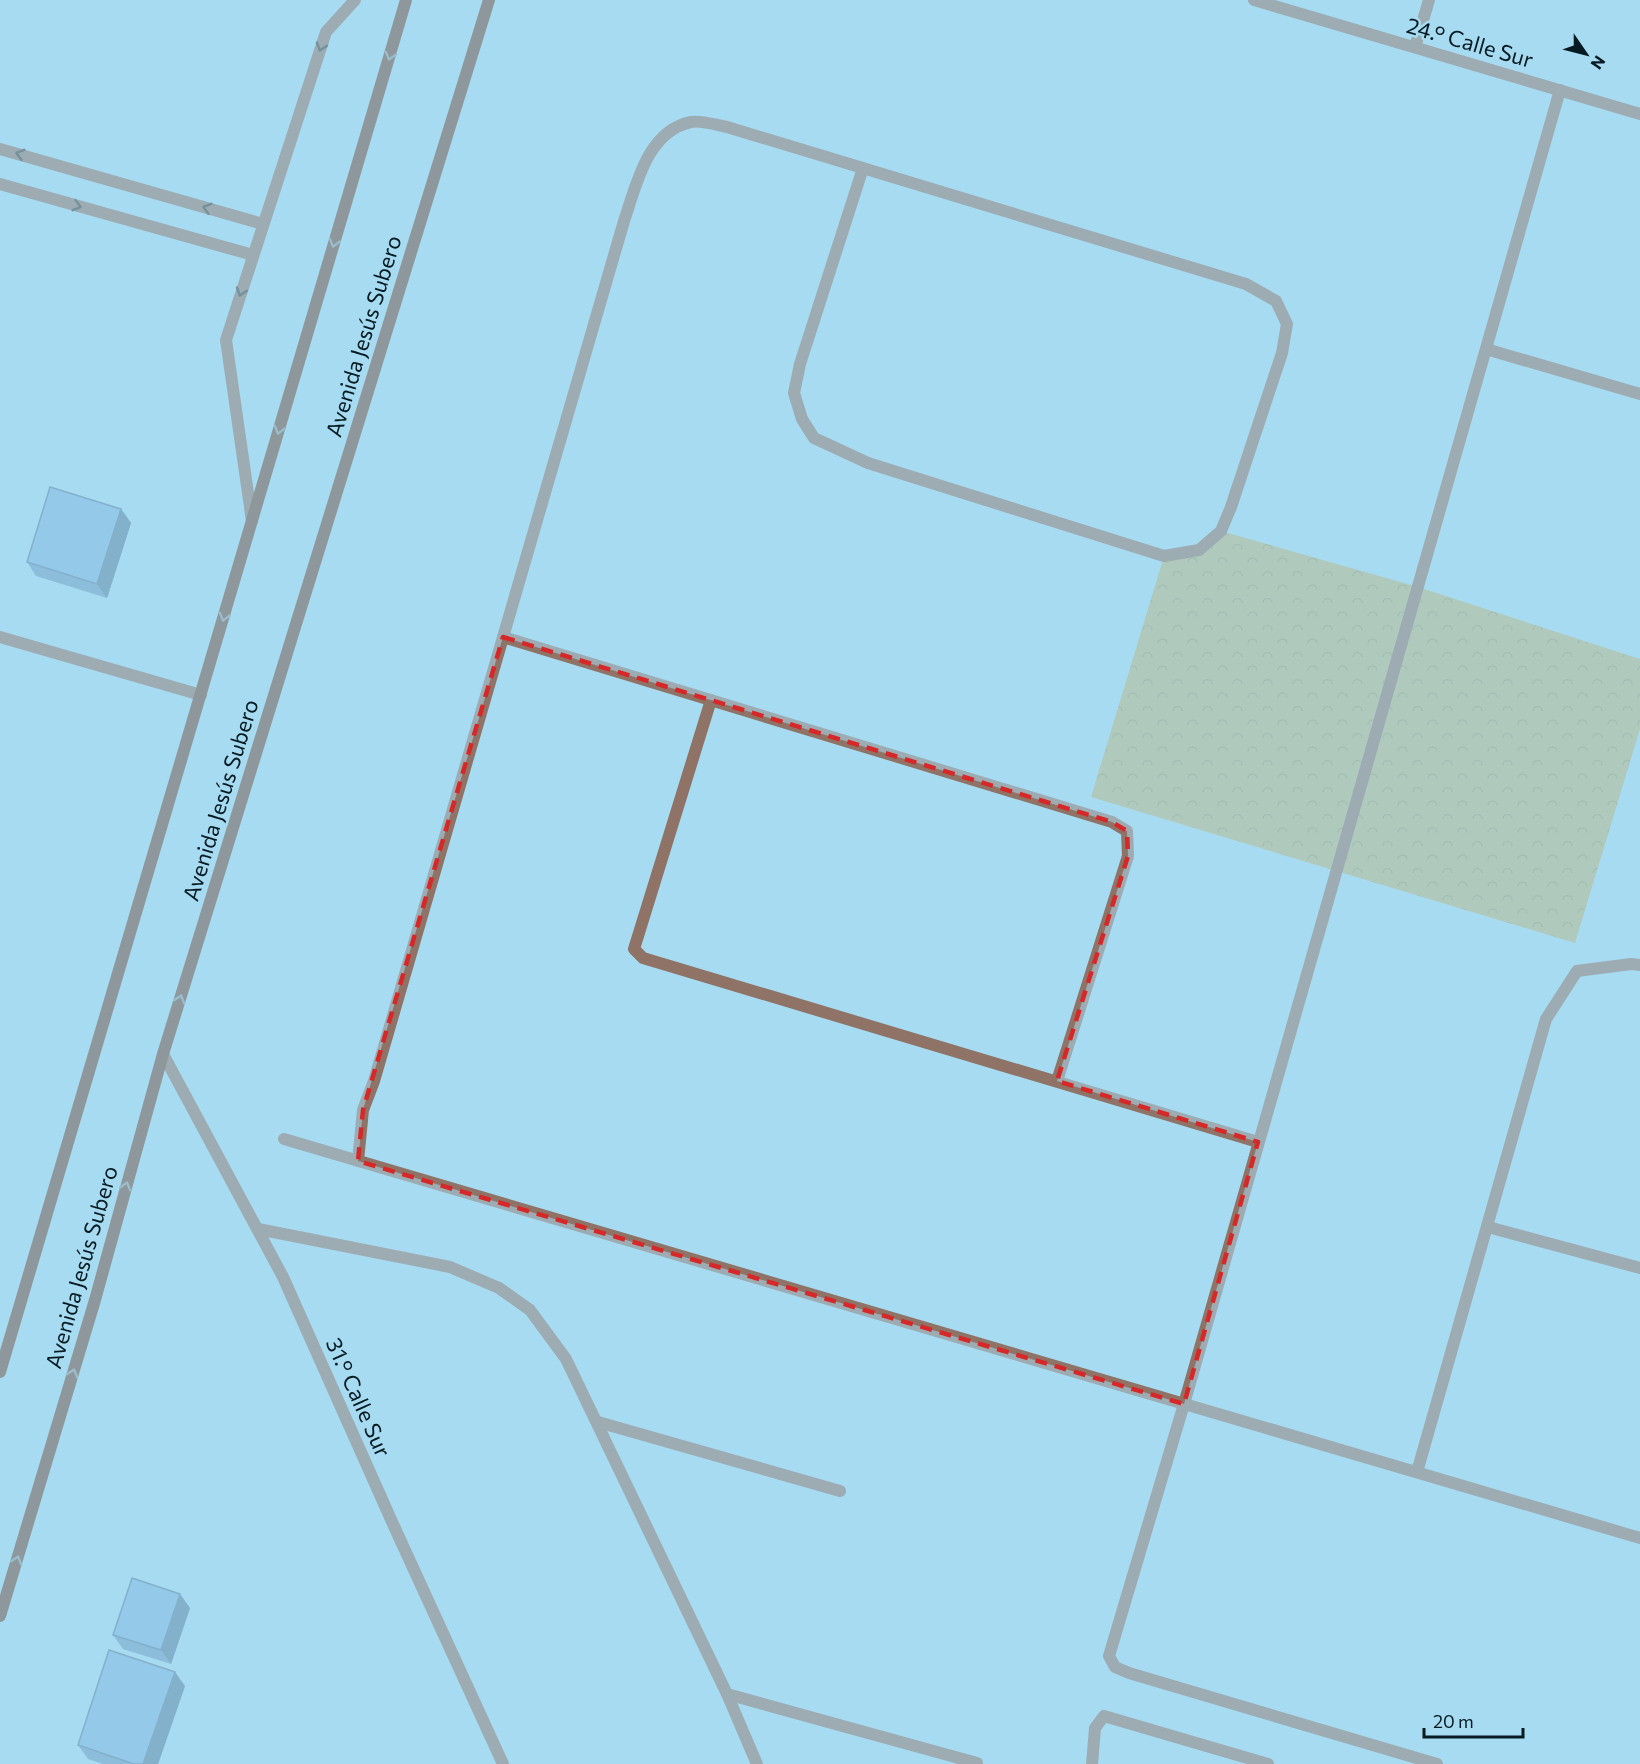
<svg xmlns="http://www.w3.org/2000/svg" width="1640" height="1764" font-family="Commissioner,sans-serif">
  <style>
    .park { fill: url(#park-crowns) }
    .lines { fill: none; stroke-linecap: round; stroke-linejoin: round }
    .lane { stroke: #8f7367; stroke-width: 12 }
    .street { stroke: #8f7367; stroke-width: 12 }
    .secondary { stroke: #6d4635; stroke-width: 12 }
    .wall { fill: #6c9ac2 }
    .shaded-wall { fill: #587d9e }
    .building { fill: #7db3e1; stroke: #587d9e; stroke-width: 1.5 }
    .oneway { stroke: #35393a }
    .oneway2 { stroke: #8d989c }
    .marked { fill: none; stroke: #d62828; stroke-width: 4.5; stroke-dasharray: 12 8; stroke-linejoin: round }
    .labels { text-anchor: middle; dominant-baseline: central; stroke-width: 5; stroke-linejoin: round; paint-order: stroke }
    .street-label { font-size: 22px; fill: #051a21; stroke: #a7dbf1 }
  </style>
  <defs>
    <pattern id="park-crowns" width="20" height="18" patternUnits="userSpaceOnUse" patternTransform="scale(1.5)"><rect width="20" height="18" fill="#b9b67e"/><path d="M2 6a3 3 0 1 1 6 0M12 15a3 3 0 1 1 6 0" fill="none" stroke="#9e9c6d"/></pattern>
  </defs>
  <rect width="100%" height="100%" fill="#a7dbf1"/>
  <polygon class="park" points="1221,531 1418,587 1640,659 1640,729 1575,943 1091,797 1164,556 1199,550"/>
  <g class="lines">
    <polyline class="lane" points="252,521 226,340 326,32 355,0"/>
    <g class="street">
      <polyline points="1254,0 1640,114"/>
      <polyline points="1415,47 1429,0"/>
      <polyline points="0,149 263,224"/>
      <polyline points="0,184 253,255"/>
      <polyline points="1486,349 1640,394"/>
      <polyline points="0,637 201,695"/>
      <polyline points="503,637 1112,822 1127,831 1128,856 1057,1081"/>
      <polyline points="711,700 634,949 643,958 1258,1142"/>
      <polyline points="163,1054 283,1277 393,1524 503,1764"/>
      <polyline points="284,1139 1640,1538"/>
      <path d="M358,1161L363,1110L374,1081L624,221C636,186 647,131 691,122C701,120 717,125 727,127L1246,284L1276,301L1287,324L1282,353L1231,507L1221,531L1199,550L1164,556L868,463L814,438L802,419L794,393L800,364L863,168"/>
      <polyline points="1488,1227 1640,1268"/>
      <polyline points="258,1229 450,1267 499,1288 530,1310 566,1359 727,1694 757,1764"/>
      <polyline points="598,1422 840,1491"/>
      <polyline points="1417,1472 1546,1019 1577,971 1631,964 1640,965"/>
      <polyline points="727,1694 977,1763"/>
      <polyline points="1092,1764 1095,1728 1104,1716 1268,1764"/>
      <polyline points="1437,1764 1129,1673 1115,1667 1109,1656 1184,1404 1560,90"/>
    </g>
    <g class="secondary">
      <polyline points="0,1372 406,0"/>
      <polyline points="0,1616 95,1300 163,1054 489,0"/>
    </g>
  </g>
  <g class="wall">
    <polygon points="121,509 131,523 107,598 36,576 27,562"/>
    <polygon points="190,1608 171,1664 123,1649 113,1635"/>
    <polygon points="185,1686 158,1764 103,1764 88,1759 78,1745"/>
  </g>
  <g class="shaded-wall">
    <polygon points="121,509 131,523 107,598 97,584"/>
    <polygon points="180,1594 190,1608 171,1664 161,1650"/>
    <polygon points="175,1672 185,1686 158,1764 143,1764"/>
  </g>
  <g class="building">
    <polygon points="50,487 121,509 97,584 27,562"/>
    <polygon points="132,1578 180,1594 161,1650 113,1635"/>
    <polygon points="109,1650 175,1672 143,1764 134,1764 78,1745"/>
  </g>
  <defs><path id="oneway-chevron" d="M-2-3.5L2.5 0L-2 3.5" fill="none" stroke-width="1.6" stroke-linecap="round" stroke-linejoin="round" transform="scale(1.5)"/></defs>
  <g class="oneway">
    <use href="#oneway-chevron" transform="translate(321 47) rotate(108)"/>
    <use href="#oneway-chevron" transform="translate(20 154) rotate(-164)"/>
    <use href="#oneway-chevron" transform="translate(77 206) rotate(16)"/>
    <use href="#oneway-chevron" transform="translate(207 208) rotate(-164)"/>
    <use href="#oneway-chevron" transform="translate(241 292) rotate(108)"/>
  </g>
  <g class="oneway2">
    <use href="#oneway-chevron" transform="translate(390 56) rotate(106)"/>
    <use href="#oneway-chevron" transform="translate(334 243) rotate(106)"/>
    <use href="#oneway-chevron" transform="translate(279 430) rotate(106)"/>
    <use href="#oneway-chevron" transform="translate(224 617) rotate(106)"/>
    <use href="#oneway-chevron" transform="translate(180 999) rotate(-73)"/>
    <use href="#oneway-chevron" transform="translate(126 1186) rotate(-74)"/>
    <use href="#oneway-chevron" transform="translate(73 1373) rotate(-73)"/>
    <use href="#oneway-chevron" transform="translate(17 1560) rotate(-73)"/>
  </g>
  <path d="M0 0H1640V1764H0ZM503,637L1112,822L1127,831L1128,856L1057,1081L1258,1142L1184,1404L358,1161L363,1110Z" fill="#a7dbf1" fill-opacity=".55" fill-rule="evenodd"/>
  <path class="marked" d="M503,637L1112,822L1127,831L1128,856L1057,1081L1258,1142L1184,1404L358,1161L363,1110Z"/>
  <g class="labels">
    <g class="street-label">
      <text transform="translate(1470 42) rotate(16)">24.° Calle Sur</text>
      <text transform="translate(363 336) rotate(-73)">Avenida Jesús Subero</text>
      <text transform="translate(220 800) rotate(-73)">Avenida Jesús Subero</text>
      <text transform="translate(81 1267) rotate(-74)">Avenida Jesús Subero</text>
      <text transform="translate(359 1397) rotate(66)">31.° Calle Sur</text>
    </g>
  </g>
  <g transform="translate(1586 54) rotate(125)" stroke="#a7dbf1" stroke-width="4.5" paint-order="stroke">
  <path d="M0-4.5L10 22L0 15L-10 22Z" fill="#051a21"/>
  <text y="-9" font-size="16" font-weight="bold" text-anchor="middle" fill="#051a21">N</text>
  </g>
  <path d="M1424 1728v9h99v-9" fill="none" stroke="#051a21" stroke-width="3"/>
  <text x="1433" y="1728" font-size="18" fill="#051a21" stroke="#a7dbf1" stroke-width="4.5" paint-order="stroke">20 m</text>
</svg>
